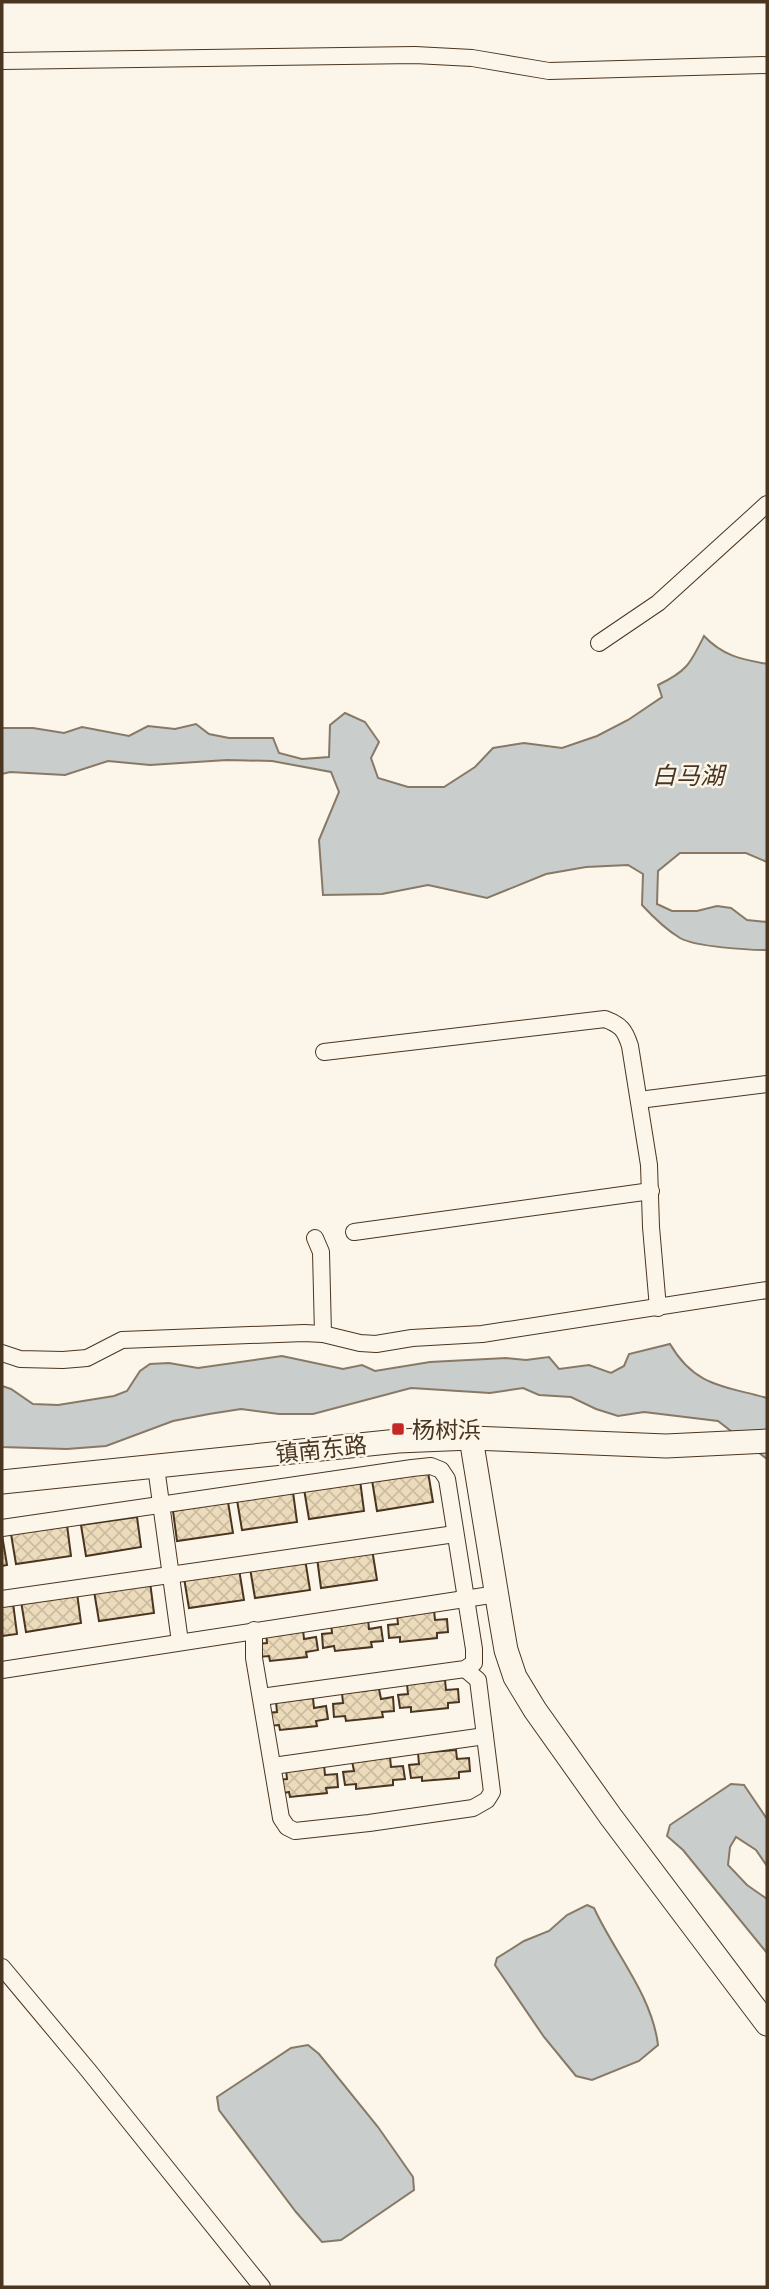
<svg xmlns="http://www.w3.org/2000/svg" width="769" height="2289" font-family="'Public Sans','Noto Sans SC',sans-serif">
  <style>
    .water { fill: #c9cecd; stroke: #887966; stroke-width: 2 }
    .building { fill: url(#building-cross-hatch); stroke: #4a3520; stroke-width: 2 }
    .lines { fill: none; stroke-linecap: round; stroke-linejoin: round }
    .street-casing { stroke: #4a3520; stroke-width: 18 }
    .secondary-casing { stroke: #4a3520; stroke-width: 25 }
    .street { stroke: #fbf6e9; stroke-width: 16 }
    .secondary { stroke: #fbf6e9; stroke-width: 23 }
    .poi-dot { fill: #c62828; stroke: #fbf6e9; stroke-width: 2.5 }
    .labels { text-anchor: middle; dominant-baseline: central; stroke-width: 5; stroke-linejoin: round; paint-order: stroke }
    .poi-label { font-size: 23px; fill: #4a3520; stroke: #fbf6e9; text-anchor: start }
    .street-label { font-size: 23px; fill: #4a3520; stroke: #fbf6e9 }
    .water-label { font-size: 24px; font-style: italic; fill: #4a3520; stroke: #fbf6e9 }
  </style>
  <defs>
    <pattern id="building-cross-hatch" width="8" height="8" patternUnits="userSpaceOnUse" patternTransform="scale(1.75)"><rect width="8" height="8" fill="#ecdcbc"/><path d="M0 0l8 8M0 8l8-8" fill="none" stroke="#ccbda1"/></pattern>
  </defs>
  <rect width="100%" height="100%" fill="#fbf6e9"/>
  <g class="water">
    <path d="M704,636C723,656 741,659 767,664V862L746,853H680L658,871L657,904L672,911H697L717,906L731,908L747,920L767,922V950C748,950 696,947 680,938C665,929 654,918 642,905L643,874L628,865L586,867L546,874L487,898L428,885L382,894L323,895L319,840L339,792L331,772L272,761L227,760L150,765L108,761L65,775L10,772L2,774V728H33L64,733L82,727L129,736L148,726L175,729L196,724L209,734L229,738H273L279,753L302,759L329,757L330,725L345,713L365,722L379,742L371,758L378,778L408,787H444L475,767L493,748L524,743L562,748L597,736L628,720L662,697L658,685C687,671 690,664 704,636Z"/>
    <path d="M670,1344C695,1387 725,1386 767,1398V1459L718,1421L644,1412L618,1416L596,1409L571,1397L539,1395L523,1388L490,1393L411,1388L313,1414H279L241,1409L209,1414L173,1421L106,1446L67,1449L2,1447V1386L11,1389L33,1404L58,1405L114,1396L127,1391L140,1371L150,1364L169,1363L198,1368L282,1356L343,1369L362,1365L375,1371L430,1362L506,1358L526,1360L549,1357L559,1369L589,1365L611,1373L624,1366L629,1354Z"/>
    <polygon points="731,1784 744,1785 767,1819 767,1866 756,1850 736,1837 730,1847 728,1865 747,1885 767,1899 767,1953 683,1850 667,1836 670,1825"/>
    <path d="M587,1905L594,1908C614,1952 652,1995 658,2045L639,2061L592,2080L576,2076L544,2037L495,1965L497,1958L524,1941L549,1931L567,1915Z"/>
    <polygon points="308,2045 319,2054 378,2127 413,2177 414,2190 341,2240 322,2242 296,2212 219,2110 217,2097 291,2048"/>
  </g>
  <g class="building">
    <polygon points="428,1472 433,1502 377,1511 372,1480"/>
    <polygon points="360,1480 364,1511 309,1519 304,1489"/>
    <polygon points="293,1492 297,1522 242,1530 237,1500"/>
    <polygon points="228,1502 233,1533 177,1541 173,1511"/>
    <polygon points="137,1517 141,1547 86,1556 81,1525"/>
    <polygon points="67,1525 71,1556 16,1564 11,1534"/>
    <polygon points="2,1535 7,1565 2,1566"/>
    <polygon points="372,1549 377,1580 321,1588 317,1558"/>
    <polygon points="305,1559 310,1590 255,1598 250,1568"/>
    <polygon points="239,1569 244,1600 189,1608 184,1578"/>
    <polygon points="150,1582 154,1613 99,1621 94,1591"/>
    <polygon points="77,1593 81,1623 26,1632 21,1601"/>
    <polygon points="13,1603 17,1634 2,1636 2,1605"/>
    <polygon points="434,1610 435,1620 447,1619 448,1632 437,1633 437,1638 400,1642 400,1637 389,1638 388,1625 398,1624 397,1614"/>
    <polygon points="368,1619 369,1629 381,1627 383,1641 371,1642 372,1647 335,1651 334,1646 323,1648 322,1634 332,1633 331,1623"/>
    <polygon points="303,1629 304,1639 316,1637 318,1650 306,1652 307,1657 270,1661 269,1656 258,1657 257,1644 267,1643 266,1633"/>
    <polygon points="445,1680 446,1690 458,1689 459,1702 448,1703 448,1708 411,1712 411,1707 400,1708 398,1695 408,1694 407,1684"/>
    <polygon points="379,1689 381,1699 393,1697 394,1711 382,1712 383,1717 346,1721 345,1716 334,1717 333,1704 343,1703 342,1693"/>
    <polygon points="313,1698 314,1708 326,1706 328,1719 316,1721 317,1726 280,1730 279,1725 268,1726 267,1713 277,1712 276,1702"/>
    <polygon points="456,1750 457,1759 469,1758 470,1771 459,1772 459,1778 422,1781 422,1777 411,1778 409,1765 419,1764 418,1753"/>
    <polygon points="390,1757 391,1767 403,1766 405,1779 393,1780 393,1785 356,1789 356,1784 345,1785 343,1772 354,1771 352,1761"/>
    <polygon points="324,1765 325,1775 337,1774 338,1787 326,1788 327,1793 290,1797 289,1792 279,1794 277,1780 287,1779 286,1769"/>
  </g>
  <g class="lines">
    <defs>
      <g id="street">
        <polyline points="2,61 415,55 472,58 549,71 767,65"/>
        <polyline points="599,643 658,603 767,504"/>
        <path d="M324,1052L605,1019C621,1025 625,1030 630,1046L649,1165L651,1227L658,1308"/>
        <polyline points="639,1100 767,1084"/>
        <polyline points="354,1232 651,1191"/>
        <polyline points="315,1238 321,1252 323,1334"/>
        <polyline points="2,1353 20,1359 63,1360 87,1358 122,1340 304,1333 323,1334 360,1343 376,1344 412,1338 482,1334 767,1290"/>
        <polyline points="156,1467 180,1642"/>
        <polyline points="2,1528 412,1468 431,1466 441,1470 447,1479 474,1649 474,1663 465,1669 261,1697"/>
        <polyline points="2,1599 455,1534"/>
        <polyline points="254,1630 254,1658 281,1818 287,1827 295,1831 369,1823 473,1808 487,1800 492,1792 478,1680 465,1669"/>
        <polyline points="2,1670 497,1594"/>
        <polyline points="273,1766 485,1736"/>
        <polyline points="2,1967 88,2070 262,2287"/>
      </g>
      <g id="secondary">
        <polyline points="471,1438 501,1621 506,1650 515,1677 535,1710 611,1817 767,2024"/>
        <polyline points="2,1482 398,1441 471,1438 666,1446 767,1441"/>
      </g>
    </defs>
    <use href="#street" class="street-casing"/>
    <use href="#secondary" class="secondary-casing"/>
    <use href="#street" class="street"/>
    <use href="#secondary" class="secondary"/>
  </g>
  <rect class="poi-dot" x="391" y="1422" width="14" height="14" rx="3.5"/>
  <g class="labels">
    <g class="poi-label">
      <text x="412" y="1429">杨树浜</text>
    </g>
    <g class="street-label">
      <text transform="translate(321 1449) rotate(-6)">镇南东路</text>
    </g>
    <g class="water-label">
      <text x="688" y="775">白马湖</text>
    </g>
  </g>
  <rect width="769" height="2289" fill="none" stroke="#4a3520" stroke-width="7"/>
</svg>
